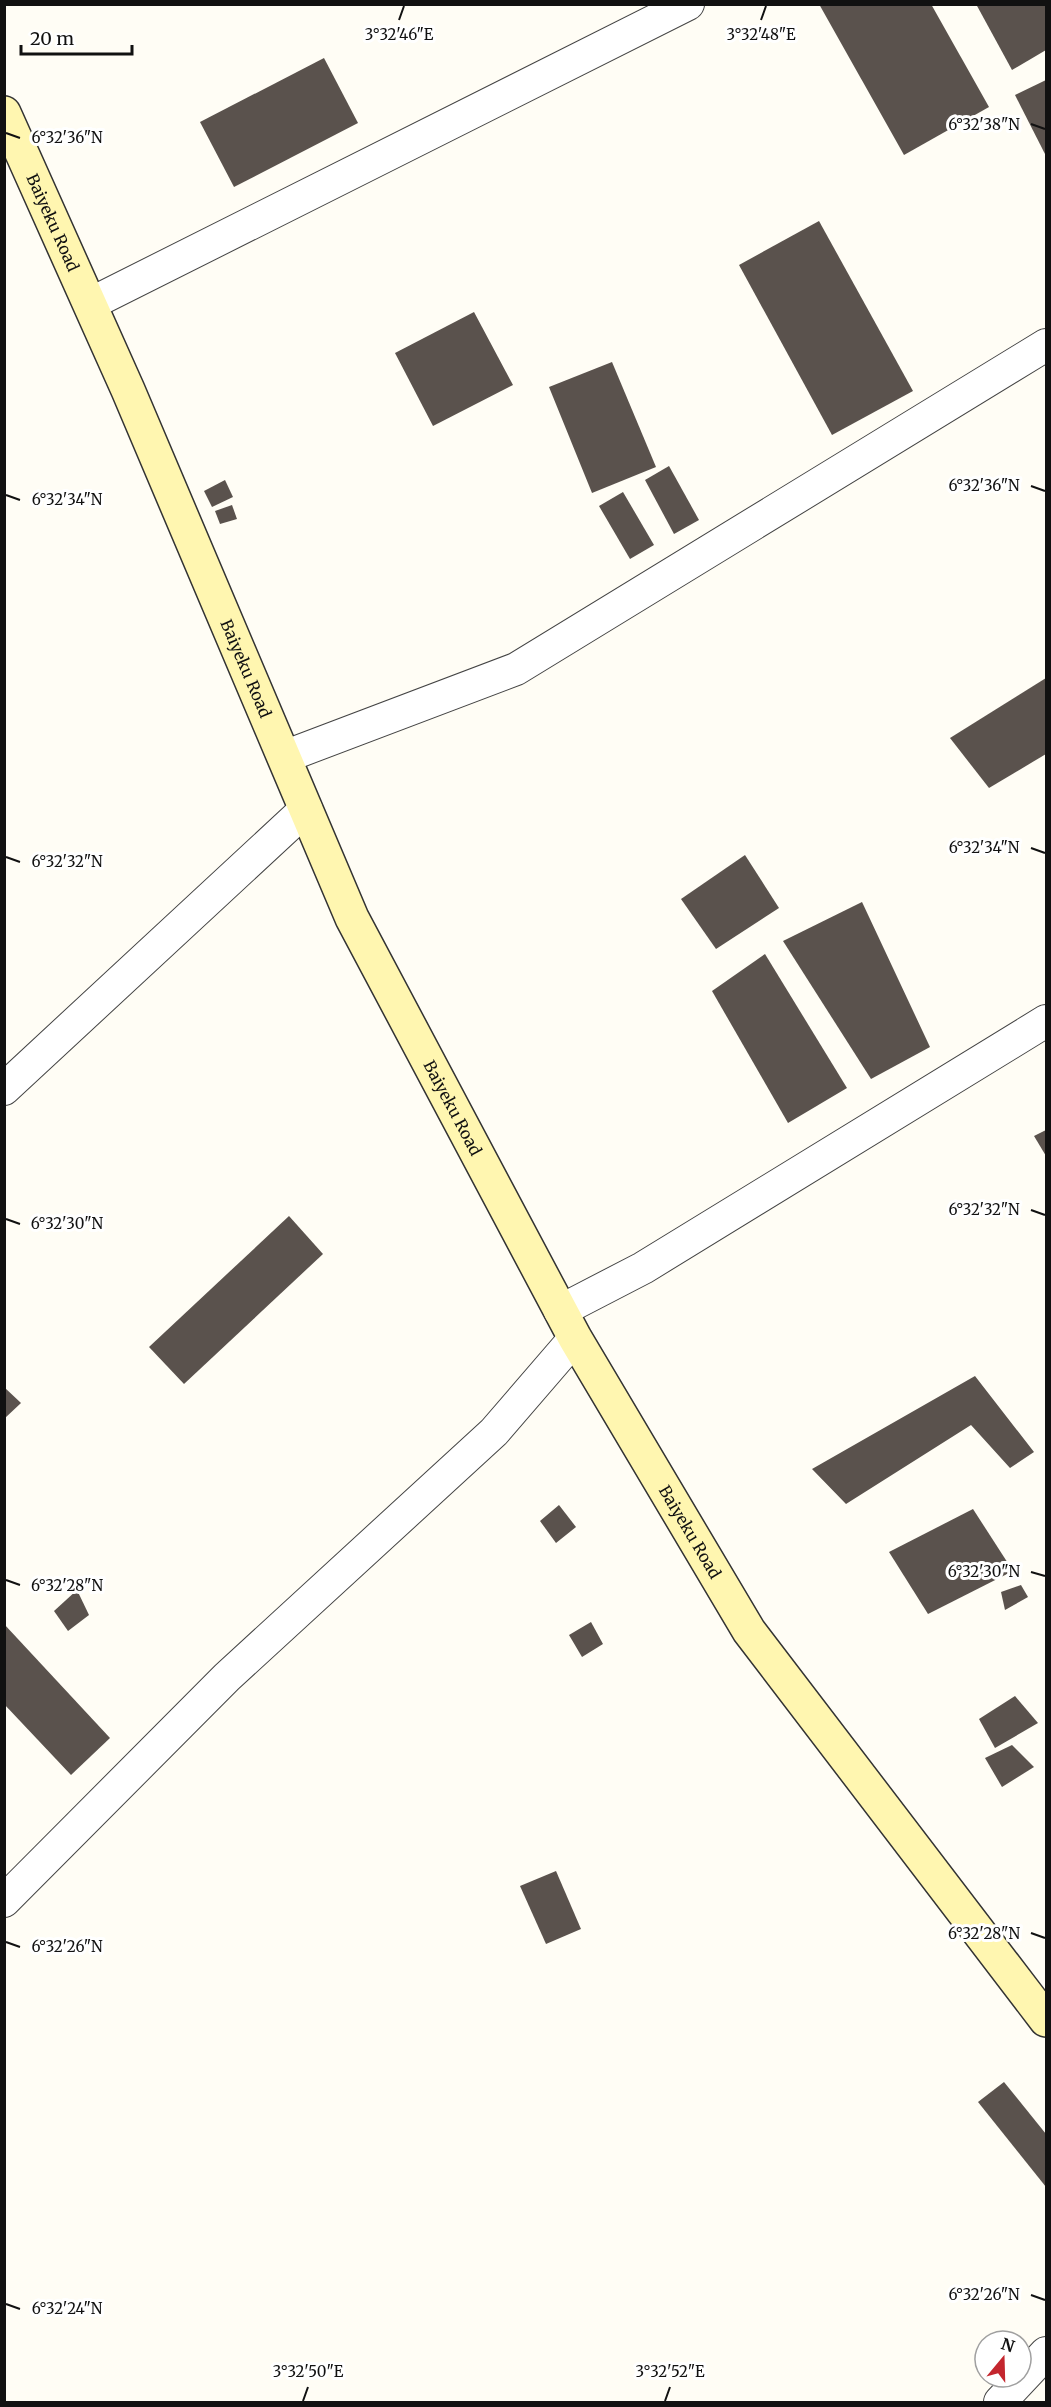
<svg xmlns="http://www.w3.org/2000/svg" width="1051" height="2407" font-family="Merriweather,serif">
  <style>
    .building { fill: #5a524d }
    .lines { fill: none; stroke-linecap: round; stroke-linejoin: round }
    .minor-casing { stroke: #444; stroke-width: 34 }
    .secondary-casing { stroke: #333; stroke-width: 36 }
    .minor { stroke: #fff; stroke-width: 32 }
    .secondary { stroke: #fff6b0; stroke-width: 33 }
    .ticks { fill: none; stroke: #111; stroke-width: 2 }
    .labels { text-anchor: middle; dominant-baseline: central; stroke-width: 6; stroke-linejoin: round; paint-order: stroke }
    .street-label { font-size: 16px; fill: #111; stroke: #fff }
    .ticks-label { font-size: 15px; text-anchor: middle; fill: #111; stroke: #fff; stroke-width: 6; stroke-linejoin: round; paint-order: stroke }
  </style>
  <rect width="100%" height="100%" fill="#fffdf5"/>
  <g class="building">
    <polygon points="819,4 931,4 989,107 904,155"/>
    <polygon points="976,4 1046,4 1046,50 1012,70"/>
    <polygon points="324,58 358,123 234,187 200,122"/>
    <polygon points="1046,80 1046,156 1015,95"/>
    <polygon points="819,221 913,391 832,435 739,265"/>
    <polygon points="474,312 513,385 433,426 395,353"/>
    <polygon points="612,362 656,467 592,493 549,387"/>
    <polygon points="669,466 699,520 674,534 645,480"/>
    <polygon points="225,480 233,497 212,507 204,491"/>
    <polygon points="623,492 654,545 630,559 599,506"/>
    <polygon points="232,505 237,519 220,524 215,511"/>
    <polygon points="1046,678 1046,754 989,788 950,738"/>
    <polygon points="745,855 779,908 716,949 681,899"/>
    <polygon points="862,902 930,1047 871,1079 783,941"/>
    <polygon points="765,954 847,1088 788,1123 712,991"/>
    <polygon points="1046,1130 1046,1156 1034,1136"/>
    <polygon points="289,1216 323,1254 184,1384 149,1347"/>
    <polygon points="975,1376 1034,1452 1010,1468 971,1425 846,1504 812,1469"/>
    <polygon points="4,1387 21,1403 4,1419"/>
    <polygon points="559,1505 576,1527 556,1543 540,1521"/>
    <polygon points="973,1509 1013,1571 928,1614 889,1552"/>
    <polygon points="1021,1585 1028,1597 1005,1610 1001,1592"/>
    <polygon points="77,1590 89,1615 68,1631 54,1611"/>
    <polygon points="591,1622 603,1644 582,1657 569,1635"/>
    <polygon points="4,1624 110,1738 71,1775 4,1704"/>
    <polygon points="1015,1696 1038,1723 995,1748 979,1719"/>
    <polygon points="1012,1745 1034,1767 1002,1787 985,1758"/>
    <polygon points="556,1871 581,1929 546,1944 520,1886"/>
    <polygon points="1004,2082 1046,2134 1046,2187 978,2102"/>
  </g>
  <g class="lines">
    <defs>
      <g id="minor">
        <polyline points="90,304 688,4"/>
        <polyline points="284,757 516,669 1046,345"/>
        <polyline points="4,1089 306,809"/>
        <polyline points="560,1311 643,1268 1046,1021"/>
        <polyline points="4,1901 227,1677 494,1432 575,1338"/>
        <polyline points="1000,2402 1046,2353"/>
      </g>
      <g id="secondary">
        <path id="s1" d="M4,113L128,390L352,918L575,1338L749,1631L1046,2020"/>
      </g>
    </defs>
    <use href="#minor" class="minor-casing"/>
    <use href="#secondary" class="secondary-casing"/>
    <use href="#minor" class="minor"/>
    <use href="#secondary" class="secondary"/>
  </g>
  <path class="ticks" d="M399,20L404,6M761,20L766,6M1031,124L1045,129M6,133L20,138M1031,486L1045,491M6,495L20,500M1031,848L1045,853M6,857L20,862M1031,1210L1045,1215M6,1219L20,1224M1031,1572L1045,1576M6,1580L20,1585M1031,1933L1045,1938M6,1942L20,1947M1031,2295L1045,2300M6,2304L20,2309M303,2401L308,2387M665,2401L670,2387"/>
  <g class="labels">
    <g class="street-label">
      <text stroke="none"><textPath href="#s1" startOffset="120">Baiyeku Road</textPath></text>
      <text stroke="none"><textPath href="#s1" startOffset="606">Baiyeku Road</textPath></text>
      <text stroke="none"><textPath href="#s1" startOffset="1092">Baiyeku Road</textPath></text>
      <text stroke="none"><textPath href="#s1" startOffset="1578">Baiyeku Road</textPath></text>
    </g>
  </g>
  <g class="ticks-label">
    <text x="399" y="40">3°32'46"E</text>
    <text x="761" y="40">3°32'48"E</text>
    <text x="984" y="130">6°32'38"N</text>
    <text x="67" y="143">6°32'36"N</text>
    <text x="984" y="491">6°32'36"N</text>
    <text x="67" y="505">6°32'34"N</text>
    <text x="984" y="853">6°32'34"N</text>
    <text x="67" y="867">6°32'32"N</text>
    <text x="984" y="1215">6°32'32"N</text>
    <text x="67" y="1229">6°32'30"N</text>
    <text x="984" y="1577">6°32'30"N</text>
    <text x="67" y="1591">6°32'28"N</text>
    <text x="984" y="1939">6°32'28"N</text>
    <text x="67" y="1952">6°32'26"N</text>
    <text x="984" y="2300">6°32'26"N</text>
    <text x="67" y="2314">6°32'24"N</text>
    <text x="308" y="2377">3°32'50"E</text>
    <text x="670" y="2377">3°32'52"E</text>
  </g>
  <rect width="1051" height="2407" fill="none" stroke="#111111" stroke-width="12"/>
  <g transform="translate(1003 2359) rotate(19)"><circle r="28" fill="#ffffff" stroke="#a0a0a0" stroke-width="1.5"/>
  <path d="M0-4.5L10 22L0 15L-10 22Z" fill="#c4262e"/>
  <text y="-9" font-size="16" font-weight="bold" text-anchor="middle" fill="#111111">N</text>
  </g>
  <path d="M21 45v9h111v-9" fill="none" stroke="#111111" stroke-width="3"/>
  <text x="30" y="45" font-size="18" fill="#111111" stroke="#ffffff" stroke-width="4.5" paint-order="stroke">20 m</text>
</svg>
